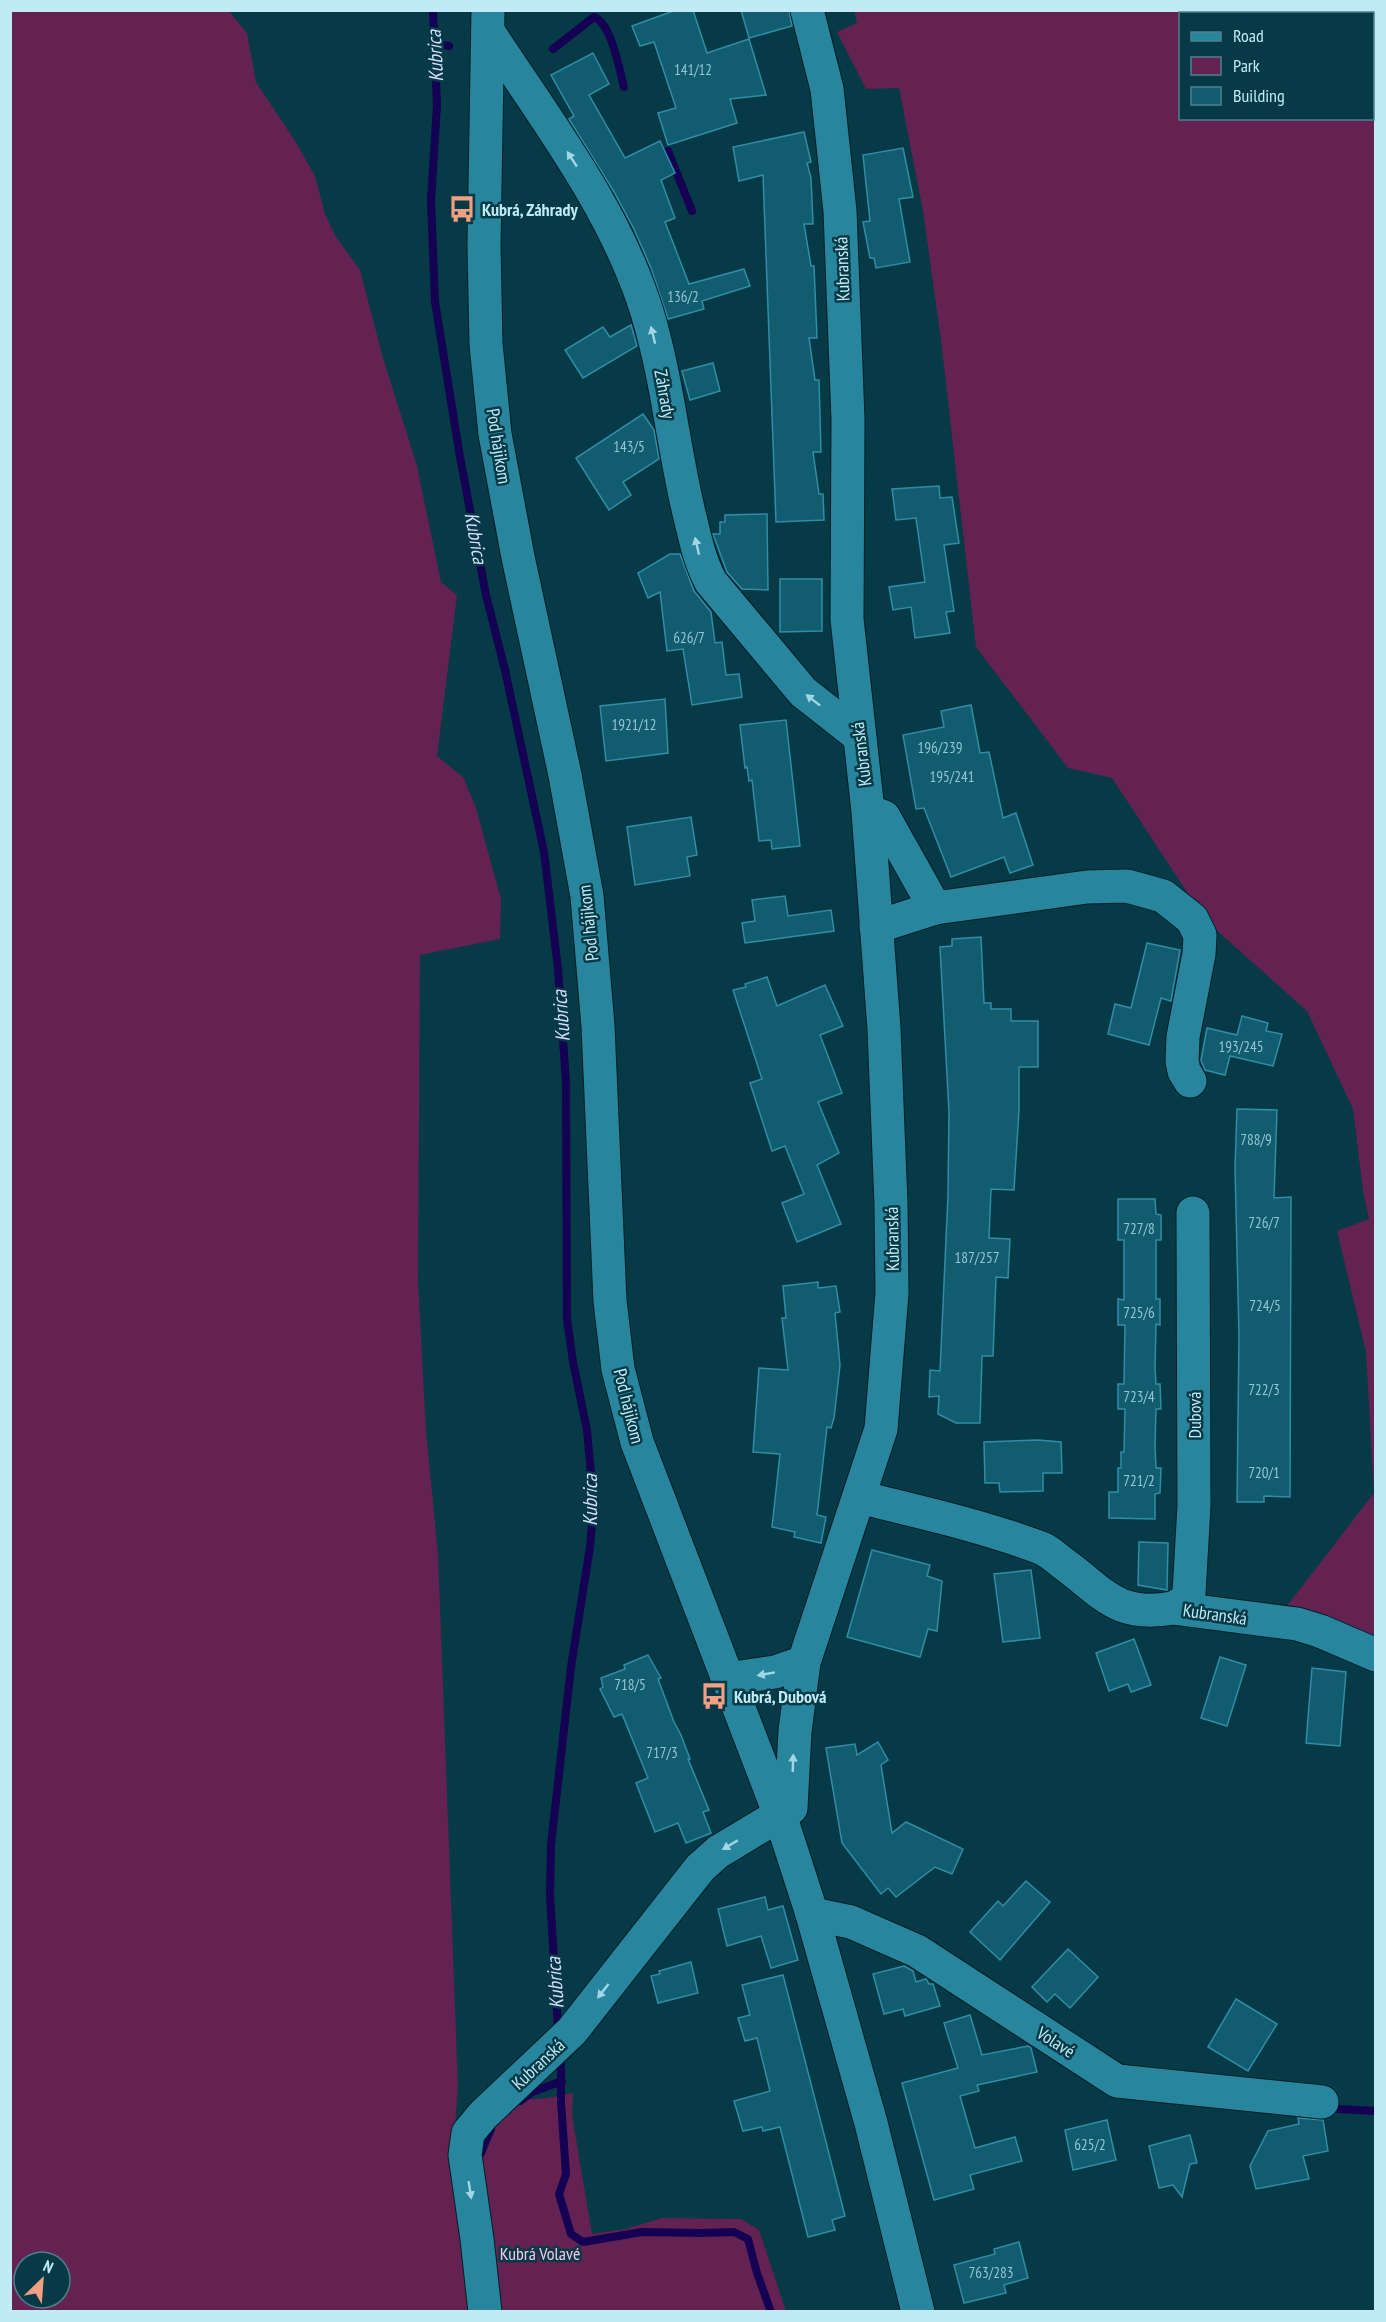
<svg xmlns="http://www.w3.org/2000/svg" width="1386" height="2322" font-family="'PT Sans Narrow',sans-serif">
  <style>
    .green { fill: #632252; fill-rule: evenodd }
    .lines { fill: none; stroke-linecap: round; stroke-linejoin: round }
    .stream { stroke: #150153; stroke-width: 8 }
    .building { fill: #125c6f; stroke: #308da6; stroke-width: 1.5 }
    .minor-casing { stroke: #031f27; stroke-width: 35 }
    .tertiary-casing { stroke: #031f27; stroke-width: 35 }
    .minor { stroke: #27869e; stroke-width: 33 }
    .tertiary { stroke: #27869e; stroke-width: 33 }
    .oneway { fill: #a2d6e5 }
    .labels { text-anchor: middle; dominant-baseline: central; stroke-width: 5; stroke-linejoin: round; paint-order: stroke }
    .number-label { font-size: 15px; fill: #95c6d5 }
    .poi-label { font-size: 18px; font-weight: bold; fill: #c1eaf7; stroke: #053a46; text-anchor: start }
    .street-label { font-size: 18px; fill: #c1eaf7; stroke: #053a46 }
    .park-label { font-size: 18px; fill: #fbc5e8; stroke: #053a46 }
    .water-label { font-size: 20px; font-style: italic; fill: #dadefa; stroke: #053a46 }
  </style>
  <rect width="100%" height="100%" fill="#053a46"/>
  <g class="green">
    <path d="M854,10L1375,11V1641L1283,1611L1374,1493L1366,1352L1337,1231L1369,1219L1363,1191L1353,1109L1307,1011L1206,921L1112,778L1068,768L976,647L941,340L923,211L899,88L866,89L837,32L857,23ZM1180,14H1372V118H1180Z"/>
    <path d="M11,11H229L247,33L256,82L297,144L315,176L325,214L336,237L360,270L383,358L417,466L441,582L457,595L437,756L463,777L476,808L501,899L500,939L420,955L418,1281L426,1431L438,1554L458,2087L454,2140L477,2311L11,2312ZM24,2262H60V2298H24Z"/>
    <polygon points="573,2093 572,2115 592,2234 626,2229 662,2218 741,2219 759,2230 786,2311 492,2311 472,2162 492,2117 508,2101 547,2098"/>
  </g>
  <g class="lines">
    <g class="stream">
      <polyline points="433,10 437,105 431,200 435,302 460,457 486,595 505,670 544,852 558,969 566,1082 567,1319 573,1362 587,1430 592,1485 593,1513 590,1547 571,1667 551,1845 550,1895 558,2028"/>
      <polyline points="436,44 449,46"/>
      <path d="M553,49L594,17C612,24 619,69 624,87"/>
      <polyline points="668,151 692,211"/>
      <polyline points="561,2064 561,2102 566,2174 559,2194 571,2234 583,2242 642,2232 702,2233 734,2232 748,2239 757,2273 771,2312"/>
      <polyline points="520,2101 532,2092 562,2081"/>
      <polyline points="1338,2109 1376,2111"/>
      <polyline points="480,2155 491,2129"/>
    </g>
  </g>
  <g class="building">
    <polygon points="676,10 693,10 707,53 749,39 766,95 730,99 737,123 668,145 658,113 676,108 654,42 640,46 632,26"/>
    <polygon points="741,10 789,10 792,26 749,38"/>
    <polygon points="593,53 609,84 589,95 625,158 660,141 675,173 661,180 675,218 665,222 689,284 744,269 750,286 702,301 704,309 668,319 651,268 634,229 614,192 569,119 574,116 551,75"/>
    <polygon points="804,132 811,162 807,163 811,178 813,224 804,224 811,266 814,266 817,338 809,338 815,380 819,380 821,452 813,452 819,494 823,494 824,520 776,522 763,175 739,181 733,147"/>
    <polygon points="903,148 913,197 899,199 910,262 876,268 874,258 870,258 863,222 870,221 863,155"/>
    <polygon points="631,325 637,346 583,378 565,350 603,327 610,337"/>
    <polygon points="713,363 720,391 690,400 682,371"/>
    <polygon points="643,414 654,430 659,459 623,482 631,495 609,510 576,458"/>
    <polygon points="939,486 940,498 952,497 959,543 944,545 954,611 946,612 950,633 915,638 911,607 893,610 889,587 925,582 916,518 896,520 892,489"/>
    <polygon points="767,514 768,590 742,589 727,572 713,534 720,534 720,522 725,522 725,515"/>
    <polygon points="670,554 680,554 694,591 711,612 715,643 722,642 726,675 739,674 742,697 692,705 683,649 667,651 660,592 648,598 638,573"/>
    <polygon points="780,579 822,579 822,631 780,632"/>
    <polygon points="665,699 668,753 606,761 600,706"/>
    <polygon points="971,705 980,753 989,752 1003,818 1016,813 1033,865 1010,873 1004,857 951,877 924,808 916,809 903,735 944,727 941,711"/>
    <polygon points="786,720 800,846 772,849 771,840 759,841 752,780 749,781 747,767 745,768 740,725"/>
    <polygon points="691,817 697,855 687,857 690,876 635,885 627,827"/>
    <polygon points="785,896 788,916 831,910 834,931 745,943 742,923 755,921 752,900"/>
    <polygon points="981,937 984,1003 991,1003 991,1009 1011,1009 1011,1021 1038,1021 1038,1067 1019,1067 1019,1110 1014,1190 991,1189 989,1238 1010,1239 1008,1278 996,1277 993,1356 982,1356 980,1423 956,1423 938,1414 939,1396 929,1397 930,1370 940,1371 948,1195 949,1112 940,947 952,946 952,939"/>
    <polygon points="1147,943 1180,950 1171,1001 1161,998 1149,1045 1108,1034 1115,1004 1131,1008"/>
    <polygon points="767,977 777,1006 825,985 843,1026 820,1035 842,1093 818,1102 839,1153 817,1165 841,1224 797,1242 782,1203 804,1194 785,1146 772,1151 750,1083 762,1079 733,990 746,987 745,984"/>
    <polygon points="1242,1016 1268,1023 1266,1031 1282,1034 1273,1066 1230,1056 1225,1075 1205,1070 1201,1060 1207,1028 1237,1035"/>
    <polygon points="1237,1109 1277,1110 1274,1198 1291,1197 1290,1497 1264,1496 1264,1502 1237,1502 1239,1336 1235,1167"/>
    <polygon points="1118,1199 1155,1199 1156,1214 1161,1215 1161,1240 1156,1240 1156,1299 1160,1299 1160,1325 1156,1324 1155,1368 1156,1384 1160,1384 1161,1409 1156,1409 1155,1446 1156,1468 1161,1468 1160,1493 1155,1494 1155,1519 1109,1518 1109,1492 1118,1492 1118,1468 1121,1468 1121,1452 1124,1452 1125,1409 1118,1409 1118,1384 1124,1384 1125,1325 1118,1325 1118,1299 1124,1300 1124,1240 1118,1240"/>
    <polygon points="818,1282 818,1288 836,1286 840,1312 835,1313 840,1365 834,1418 831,1428 827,1427 817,1515 826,1517 821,1543 794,1537 795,1532 772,1527 780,1454 753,1452 759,1368 788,1370 782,1318 786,1318 783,1286"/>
    <polygon points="1038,1440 1061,1442 1062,1473 1043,1473 1043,1491 1000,1492 999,1483 985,1483 984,1442"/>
    <polygon points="1139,1542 1168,1543 1167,1590 1138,1585"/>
    <polygon points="872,1550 930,1565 927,1576 942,1581 937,1631 928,1629 920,1657 847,1637"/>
    <polygon points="1031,1570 1040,1638 1003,1642 994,1574"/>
    <polygon points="1134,1639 1151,1685 1131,1692 1128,1684 1109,1691 1096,1653"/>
    <polygon points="648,1655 661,1678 658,1679 674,1722 681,1735 690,1759 688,1759 709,1810 703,1812 711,1833 686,1843 678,1823 655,1832 636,1783 648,1778 622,1714 614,1717 600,1689 603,1687 601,1678 625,1669 624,1665"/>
    <polygon points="1220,1657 1246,1665 1227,1726 1201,1718"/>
    <polygon points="1312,1668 1346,1672 1340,1746 1306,1743"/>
    <polygon points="878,1742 888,1760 881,1765 892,1833 906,1822 963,1849 952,1874 935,1867 896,1897 888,1888 881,1894 842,1843 826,1748 855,1744 857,1755"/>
    <polygon points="1026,1881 1050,1902 1000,1960 970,1932 998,1901 1003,1906"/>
    <polygon points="765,1897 768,1910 783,1906 798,1960 771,1968 761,1936 727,1946 718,1909"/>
    <polygon points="1068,1949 1098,1977 1070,2008 1055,1994 1047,2002 1032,1987"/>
    <polygon points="691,1962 698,1993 658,2003 651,1976 660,1974 659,1971"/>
    <polygon points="904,1966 913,1971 916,1982 926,1979 929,1984 933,1984 940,2006 905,2016 903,2009 884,2014 873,1974"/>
    <polygon points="783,1975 845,2216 832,2220 835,2230 808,2237 780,2127 763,2131 762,2127 743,2131 734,2101 770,2091 757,2038 745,2041 738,2018 750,2015 742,1985"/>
    <polygon points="1236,1999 1277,2024 1248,2071 1208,2047"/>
    <polygon points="970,2015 982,2055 1028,2046 1031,2048 1037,2072 977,2085 979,2091 960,2096 975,2148 1015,2137 1022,2161 970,2175 974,2189 934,2200 902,2083 958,2068 944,2023"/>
    <polygon points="1298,2118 1323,2120 1328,2151 1303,2156 1309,2179 1256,2189 1250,2166 1268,2131 1299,2124"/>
    <polygon points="1107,2120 1116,2160 1073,2170 1065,2130"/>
    <polygon points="1190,2135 1197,2163 1190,2164 1182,2197 1173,2185 1159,2188 1149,2146"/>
    <polygon points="1019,2242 1028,2278 1004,2285 1006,2293 964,2303 954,2265 995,2254 994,2249"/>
  </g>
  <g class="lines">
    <defs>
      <g id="minor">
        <path d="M488,31C546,120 615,209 647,312C667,377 673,446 689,513C695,537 699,560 711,582L803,692L859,736"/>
        <polyline points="868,811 884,817 935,908"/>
        <polyline points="876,927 935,908 1087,887 1127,886 1163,896 1192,919 1200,935 1199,954 1183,1037 1182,1061 1184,1071 1190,1081"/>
        <path d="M859,1497C920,1512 983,1526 1041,1548C1049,1551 1056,1558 1064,1564C1104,1593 1116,1618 1173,1608L1297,1624L1320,1631L1376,1655"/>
        <polyline points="1173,1608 1184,1602 1189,1593 1194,1506 1193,1213"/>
        <polyline points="727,1679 775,1672 804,1662"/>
        <polyline points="812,1914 851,1922 917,1951 1117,2081 1322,2102"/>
        <polyline points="485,2312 477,2239 465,2155 468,2133 483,2115 572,2031 700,1868 718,1852 791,1808 795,1731 804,1662 881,1429 892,1293 891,1204 884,1029 868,811 847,619 848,419 840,211 827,89 807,10"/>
      </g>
      <polyline id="tertiary" points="488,10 484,245 486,344 495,434 518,557 565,775 587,896 598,1026 610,1301 618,1369 637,1442 780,1815 812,1914 871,2123 918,2312"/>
    </defs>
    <use href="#minor" class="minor-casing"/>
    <use href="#tertiary" class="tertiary-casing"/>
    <use href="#minor" class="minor"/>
    <use href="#tertiary" class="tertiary"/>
  </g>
  <defs><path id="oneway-solid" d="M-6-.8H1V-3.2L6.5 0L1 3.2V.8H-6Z" transform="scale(1.5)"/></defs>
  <g class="oneway">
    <use href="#oneway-solid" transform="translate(572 159) rotate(-123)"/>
    <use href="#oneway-solid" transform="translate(653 335) rotate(-104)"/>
    <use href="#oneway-solid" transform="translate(697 546) rotate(-103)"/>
    <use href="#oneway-solid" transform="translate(813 700) rotate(-142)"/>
    <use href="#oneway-solid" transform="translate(766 1674) rotate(170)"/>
    <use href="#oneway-solid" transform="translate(793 1763) rotate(-88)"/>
    <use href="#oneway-solid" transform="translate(730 1845) rotate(149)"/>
    <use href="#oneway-solid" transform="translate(603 1991) rotate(128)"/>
    <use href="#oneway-solid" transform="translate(470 2190) rotate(81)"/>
  </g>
  <defs>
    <symbol id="bus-bare" viewBox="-9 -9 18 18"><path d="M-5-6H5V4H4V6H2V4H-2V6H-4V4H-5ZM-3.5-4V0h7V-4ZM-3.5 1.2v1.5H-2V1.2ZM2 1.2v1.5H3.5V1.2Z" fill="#f39f83" stroke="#053a46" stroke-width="2.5" paint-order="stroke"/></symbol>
  </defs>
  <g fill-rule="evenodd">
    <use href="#bus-bare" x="443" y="190" width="38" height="38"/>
    <use href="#bus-bare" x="695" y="1677" width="38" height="38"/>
  </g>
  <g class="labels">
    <g class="number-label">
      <text x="693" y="69">141/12</text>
      <text x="683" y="296">136/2</text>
      <text x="629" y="446">143/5</text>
      <text x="689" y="637">626/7</text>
      <text x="634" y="724">1921/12</text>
      <text x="940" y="747">196/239</text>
      <text x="952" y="776">195/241</text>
      <text x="1241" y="1046">193/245</text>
      <text x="1256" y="1139">788/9</text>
      <text x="1264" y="1222">726/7</text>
      <text x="1139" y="1228">727/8</text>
      <text x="977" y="1257">187/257</text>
      <text x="1265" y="1305">724/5</text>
      <text x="1139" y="1312">725/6</text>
      <text x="1264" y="1389">722/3</text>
      <text x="1139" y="1396">723/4</text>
      <text x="1264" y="1472">720/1</text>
      <text x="1139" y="1480">721/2</text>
      <text x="630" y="1684">718/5</text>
      <text x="662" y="1752">717/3</text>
      <text x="1090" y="2144">625/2</text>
      <text x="991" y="2272">763/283</text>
    </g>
    <g class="poi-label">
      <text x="482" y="209">Kubrá, Záhrady</text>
      <text x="734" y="1696">Kubrá, Dubová</text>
    </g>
    <g class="street-label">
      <text transform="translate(842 269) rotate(-92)">Kubranská</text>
      <text transform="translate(665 394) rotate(80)">Záhrady</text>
      <text transform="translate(499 446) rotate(81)">Pod hájikom</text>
      <text transform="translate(861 754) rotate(-97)">Kubranská</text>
      <text transform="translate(588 923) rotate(-96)">Pod hájikom</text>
      <text transform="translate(892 1239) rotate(-91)">Kubranská</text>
      <text transform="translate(629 1406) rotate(76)">Pod hájikom</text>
      <text transform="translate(1194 1415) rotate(-90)">Dubová</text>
      <text transform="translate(1215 1614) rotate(8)">Kubranská</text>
      <text transform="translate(1056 2042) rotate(33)">Volavé</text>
      <text transform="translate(538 2064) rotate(-43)">Kubranská</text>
    </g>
    <g class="park-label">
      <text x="540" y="2253">Kubrá Volavé</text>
    </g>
    <g class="water-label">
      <text transform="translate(435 56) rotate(-93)">Kubrica</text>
      <text transform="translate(476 538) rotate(80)">Kubrica</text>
      <text transform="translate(561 1016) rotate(-94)">Kubrica</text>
      <text transform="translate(590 1500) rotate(-90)">Kubrica</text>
      <text transform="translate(555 1983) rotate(-94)">Kubrica</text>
    </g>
  </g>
  <rect width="1386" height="2322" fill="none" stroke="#c1eaf7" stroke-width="24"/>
  <rect x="1179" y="12" width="195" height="108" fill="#053a46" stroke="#50808d" stroke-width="1.5"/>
  <rect x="1191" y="32" width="30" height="9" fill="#27869e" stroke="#50808d" stroke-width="1.5"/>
  <text x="1233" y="42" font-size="18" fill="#c1eaf7">Road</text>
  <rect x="1191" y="57" width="30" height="18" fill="#632252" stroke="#50808d" stroke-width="1.5"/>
  <text x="1233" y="72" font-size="18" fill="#c1eaf7">Park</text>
  <rect x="1191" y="87" width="30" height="18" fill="#125c6f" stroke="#50808d" stroke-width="1.5"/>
  <text x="1233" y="102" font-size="18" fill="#c1eaf7">Building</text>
  <g transform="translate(42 2280) rotate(25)"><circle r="28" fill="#053a46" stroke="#50808d" stroke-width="1.5"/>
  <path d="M0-4.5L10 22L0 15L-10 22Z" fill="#f39f83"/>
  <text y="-9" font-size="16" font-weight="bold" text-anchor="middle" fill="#c1eaf7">N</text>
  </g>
</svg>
